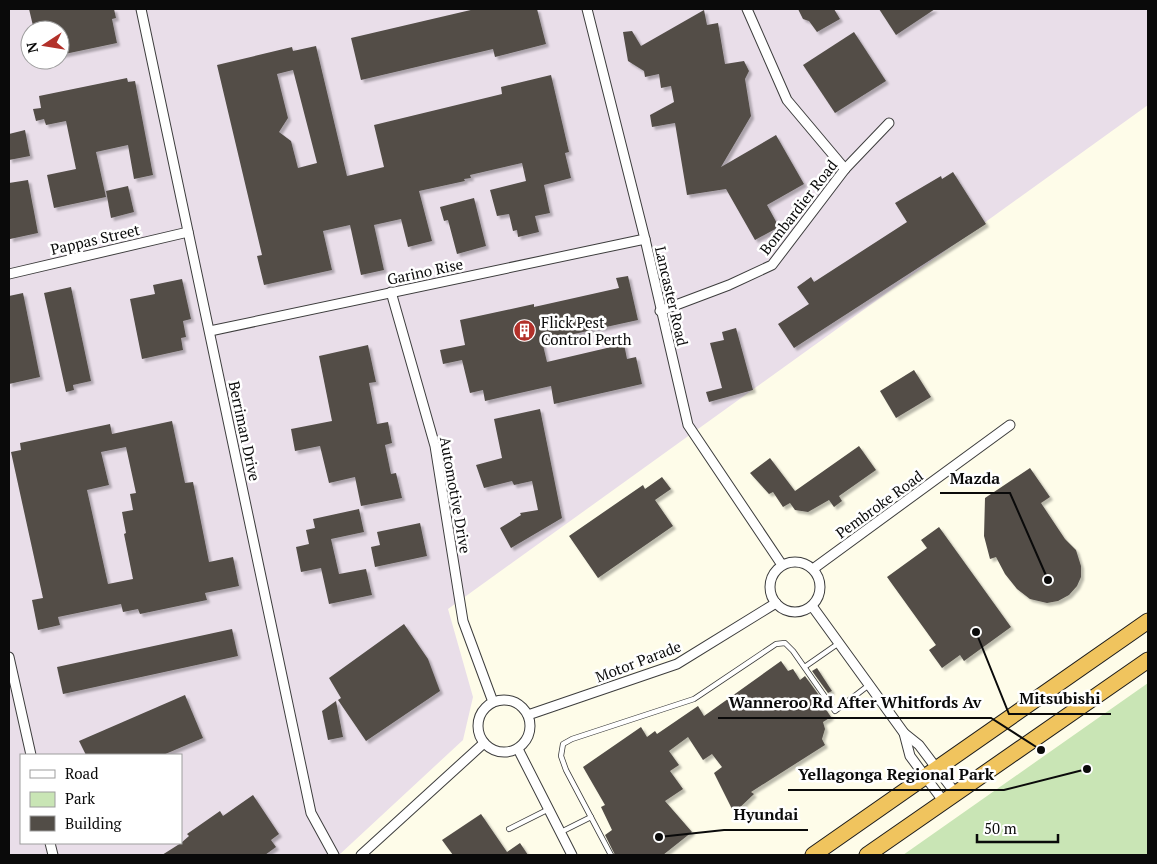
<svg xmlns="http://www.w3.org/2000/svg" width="1157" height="864" font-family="'PT Serif',serif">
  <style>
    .industrial { fill: #e9dee9; fill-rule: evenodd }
    .green { fill: #c9e5b5 }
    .building { fill: #524d47; fill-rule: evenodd; filter: url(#shadow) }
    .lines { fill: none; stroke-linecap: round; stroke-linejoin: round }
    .service-casing { stroke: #3d3d3d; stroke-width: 6 }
    .minor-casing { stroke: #3d3d3d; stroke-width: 11 }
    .trunk-casing { stroke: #1b1b1b; stroke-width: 17 }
    .service { stroke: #fff; stroke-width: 4.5 }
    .minor { stroke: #fff; stroke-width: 9 }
    .trunk { stroke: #f0c45e; stroke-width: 15 }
    .labels { text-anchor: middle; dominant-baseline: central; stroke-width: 5; stroke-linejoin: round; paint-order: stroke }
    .street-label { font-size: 15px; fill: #0a0a0a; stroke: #fff }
    .poi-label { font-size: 15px; fill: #0a0a0a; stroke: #fff; text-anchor: start }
    .leader { fill: none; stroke: #0a0a0a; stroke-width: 2 }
    .callout-dot { fill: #0a0a0a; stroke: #fff; stroke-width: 2 }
    .callout-label { font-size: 16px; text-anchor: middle; font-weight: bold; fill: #0a0a0a; stroke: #fff; stroke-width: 5; stroke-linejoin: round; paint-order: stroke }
  </style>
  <defs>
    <filter id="shadow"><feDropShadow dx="3" dy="3" stdDeviation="1" flood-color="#0004"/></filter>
  </defs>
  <rect width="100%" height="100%" fill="#fefce9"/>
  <path class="industrial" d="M9,9H1148V105L448,609L473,697L463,740L339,855H9ZM30,30H60V60H30ZM21,755H181V843H21Z"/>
  <polygon class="green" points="1148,683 1148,855 902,855 903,855"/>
  <g class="building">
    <polygon points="29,9 114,9 116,18 112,19 117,43 60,55 60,30 34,30"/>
    <polygon points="475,9 537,9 546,44 495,57 493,49 361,80 351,38"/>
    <polygon points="798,9 834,9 840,19 817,32 809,21 803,19"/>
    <polygon points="879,9 935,9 896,35"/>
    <polygon points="704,10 707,25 718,23 725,64 744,61 749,71 745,79 751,116 721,167 776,135 804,184 767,205 779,227 755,240 726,189 687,195 675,123 652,127 650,115 674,102 671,86 661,88 659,74 645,77 644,71 628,61 623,32 632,31 641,46"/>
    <polygon points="854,32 886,81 835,113 803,65"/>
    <path d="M316,46L347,176L384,167L374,125L502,94L501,87L551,75L569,152L565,153L571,178L544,185L550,213L535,216L539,232L518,237L517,230L513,231L509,214L497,216L490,190L526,181L522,163L470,175L471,178L464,179L465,181L419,191L432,241L408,247L401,219L374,225L384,270L361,275L350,225L323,231L332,270L264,285L257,256L262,255L217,65L292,47L293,51ZM293,70L317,163L298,168L291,141L279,132L288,118L277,74Z"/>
    <polygon points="127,78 128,82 135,81 153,175 134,179 128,145 96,152 106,197 54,208 47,175 76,169 66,121 46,125 44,119 36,121 33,109 41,108 39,96"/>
    <polygon points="25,130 30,156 9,160 9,134"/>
    <polygon points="953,172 986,224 794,348 778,324 809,304 797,287 811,277 814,282 907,222 895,203 941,176 942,179"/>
    <polygon points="28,180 38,233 10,239 9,183"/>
    <polygon points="128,186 134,212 111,218 106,191"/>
    <polygon points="474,198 486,246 457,254 448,220 444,221 440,207"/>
    <polygon points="628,276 638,320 542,341 547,362 624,344 627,359 636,357 642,384 554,404 551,386 485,401 483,390 470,393 462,360 443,364 440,350 465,345 460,320 534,304 534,307 619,288 616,278"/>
    <polygon points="182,279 191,319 183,321 186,337 181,338 183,350 142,359 130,299 155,294 153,285"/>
    <polygon points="71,287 91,381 73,385 74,390 66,392 44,293"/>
    <polygon points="23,293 40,377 9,384 9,296"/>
    <polygon points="736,328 753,390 709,402 706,392 722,388 710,343 724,340 722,332"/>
    <polygon points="368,345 376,382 369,383 377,424 388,422 392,443 385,445 391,474 396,473 402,498 361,506 355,477 329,483 320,446 295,451 291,429 332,421 319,356"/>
    <polygon points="914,370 931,397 896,418 880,391"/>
    <polygon points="540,409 562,518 511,548 500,528 521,515 520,513 538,510 532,481 514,485 512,481 484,488 476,465 502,458 494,419"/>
    <path d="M172,421L185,483L193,482L209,562L233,557L239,586L205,593L207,600L140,614L138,609L123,612L121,604L58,617L60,625L38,630L32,600L43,598L11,452L21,450L20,443L110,424L112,434ZM126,447L136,493L130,494L133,510L122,512L126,533L124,534L133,579L108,584L87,490L109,485L101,452Z"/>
    <polygon points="859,446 876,470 839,496 842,501 834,507 829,500 808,512 795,510 790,503 783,507 773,492 769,494 750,473 770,458 795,491"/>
    <polygon points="1030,468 1050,497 1041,503 1065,539 1076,550 1081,566 1081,577 1077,586 1069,595 1058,601 1047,603 1030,599 1017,589 1005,574 996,557 990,559 984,536 985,498"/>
    <polygon points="662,477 671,489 655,500 673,526 598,578 569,536 643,485 645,489"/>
    <polygon points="359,509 364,532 331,539 339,574 366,569 372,595 329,604 321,568 301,572 296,547 309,544 306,530 315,528 313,519"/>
    <polygon points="420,523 427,556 375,567 371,547 380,545 377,532"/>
    <polygon points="939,527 1011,627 964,661 960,655 942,668 929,650 936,645 887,577 927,548 921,540"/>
    <polygon points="404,624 428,659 440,691 366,741 338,700 341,698 329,678"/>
    <polygon points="232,629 238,656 63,694 57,667"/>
    <polygon points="781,661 788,671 793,669 800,680 805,676 821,698 819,699 831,717 823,722 825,729 822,739 825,745 751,792 754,794 734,813 714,773 722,767 712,754 703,760 688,737 669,751 679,765 670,771 683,789 665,801 692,832 663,855 615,855 605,835 612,830 601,807 605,805 583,767 641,727 647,737 655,731 657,734 698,706 704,716"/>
    <polygon points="817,668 832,691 828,693 812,671"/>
    <polygon points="185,695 203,738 163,755 86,755 79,741"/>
    <polygon points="336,701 343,737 328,740 322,711"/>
    <polygon points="253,795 279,834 271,840 276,847 265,855 162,855 181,843 189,836 187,834 220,811 223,816"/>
    <polygon points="481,814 507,852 520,843 528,855 453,855 442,840"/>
  </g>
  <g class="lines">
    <defs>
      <g id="service">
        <polyline points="806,666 839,643"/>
        <polyline points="509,829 549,809"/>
        <polyline points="561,832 591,817"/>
        <polyline points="611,855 566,770 561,756 563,744 572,739 694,699 776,644 785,643 793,651 835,711 869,685"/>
      </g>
      <g id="minor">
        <polyline points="141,9 311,813 334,855"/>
        <polyline points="587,9 645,239 688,425 782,565"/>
        <polyline points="747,9 787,100 845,169"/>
        <polyline points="9,274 188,232"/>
        <polyline points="391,292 435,446 463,621 493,702"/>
        <polyline points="660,311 729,285 772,265 845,169 889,123"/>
        <polyline points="210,331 645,239"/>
        <circle cx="795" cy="587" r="25"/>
        <polyline points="813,569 1010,425"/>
        <polyline points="812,606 904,733 919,745 956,794"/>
        <polyline points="9,657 31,755"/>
        <circle cx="504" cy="726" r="26"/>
        <polyline points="528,715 677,664 776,603"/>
        <polyline points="904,733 910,756 944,802"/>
        <polyline points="518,749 572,855"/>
        <polyline points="50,843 53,855"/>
        <polyline points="361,855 484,743"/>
      </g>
      <g id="trunk">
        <polyline points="813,855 1148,621"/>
        <polyline points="867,855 1148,660"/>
      </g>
    </defs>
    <use href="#service" class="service-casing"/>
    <use href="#minor" class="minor-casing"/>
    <use href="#trunk" class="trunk-casing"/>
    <use href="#service" class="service"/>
    <use href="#minor" class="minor"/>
    <use href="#trunk" class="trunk"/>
  </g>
  <defs>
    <symbol id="building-disc" viewBox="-11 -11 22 22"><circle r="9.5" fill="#b2312a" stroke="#fff"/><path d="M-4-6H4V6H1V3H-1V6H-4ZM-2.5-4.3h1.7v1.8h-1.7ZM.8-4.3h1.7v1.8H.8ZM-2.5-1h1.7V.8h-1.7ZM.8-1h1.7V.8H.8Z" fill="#fff"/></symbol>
  </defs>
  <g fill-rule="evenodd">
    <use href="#building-disc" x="512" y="318" width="25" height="25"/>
  </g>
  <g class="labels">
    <g class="street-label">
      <text transform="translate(798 207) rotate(-52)">Bombardier Road</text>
      <text transform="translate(95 239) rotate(-13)">Pappas Street</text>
      <text transform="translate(425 271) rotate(-12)">Garino Rise</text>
      <text transform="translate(672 296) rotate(77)">Lancaster Road</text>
      <text transform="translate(245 431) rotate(78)">Berriman Drive</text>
      <text transform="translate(456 495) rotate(80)">Automotive Drive</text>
      <text transform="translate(879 504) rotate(-36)">Pembroke Road</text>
      <text transform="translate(638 661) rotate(-21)">Motor Parade</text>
    </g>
    <g class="poi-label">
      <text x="541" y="322">Flick Pest<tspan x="541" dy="17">Control Perth</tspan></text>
    </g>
  </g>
  <path class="leader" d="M1048 580L1010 493H940M976 632L1009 714H1111M1041 750L991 718H718M1087 769L1004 790H788M659 837L724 830H808"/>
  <g class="callout-dot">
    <circle cx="1048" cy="580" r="5"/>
    <circle cx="976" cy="632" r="5"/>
    <circle cx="1041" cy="750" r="5"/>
    <circle cx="1087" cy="769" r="5"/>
    <circle cx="659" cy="837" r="5"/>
  </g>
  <g class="callout-label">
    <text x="975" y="484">Mazda</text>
    <text x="1060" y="704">Mitsubishi</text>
    <text x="855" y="708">Wanneroo Rd After Whitfords Av</text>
    <text x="896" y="780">Yellagonga Regional Park</text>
    <text x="766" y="820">Hyundai</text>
  </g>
  <rect width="1157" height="864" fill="none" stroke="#0a0a0a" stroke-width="20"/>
  <rect x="20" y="754" width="162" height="90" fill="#ffffff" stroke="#9d9d9d"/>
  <rect x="30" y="770" width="25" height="8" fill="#ffffff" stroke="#9d9d9d"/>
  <text x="65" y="779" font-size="15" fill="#0a0a0a">Road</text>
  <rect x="30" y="792" width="25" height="15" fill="#c9e5b5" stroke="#9d9d9d"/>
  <text x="65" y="804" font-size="15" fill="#0a0a0a">Park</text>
  <rect x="30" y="816" width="25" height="15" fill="#524d47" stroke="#9d9d9d"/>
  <text x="65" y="829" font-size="15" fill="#0a0a0a">Building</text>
  <g transform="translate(45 45) rotate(258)"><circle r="24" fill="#ffffff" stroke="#9d9d9d"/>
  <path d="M0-4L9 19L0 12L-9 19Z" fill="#b2312a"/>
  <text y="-8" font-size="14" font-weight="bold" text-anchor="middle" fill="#0a0a0a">N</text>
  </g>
  <path d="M977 834v8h81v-8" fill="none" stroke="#0a0a0a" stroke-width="2.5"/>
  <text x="984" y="834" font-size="15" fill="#0a0a0a" stroke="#ffffff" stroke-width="4" paint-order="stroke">50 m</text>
</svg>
